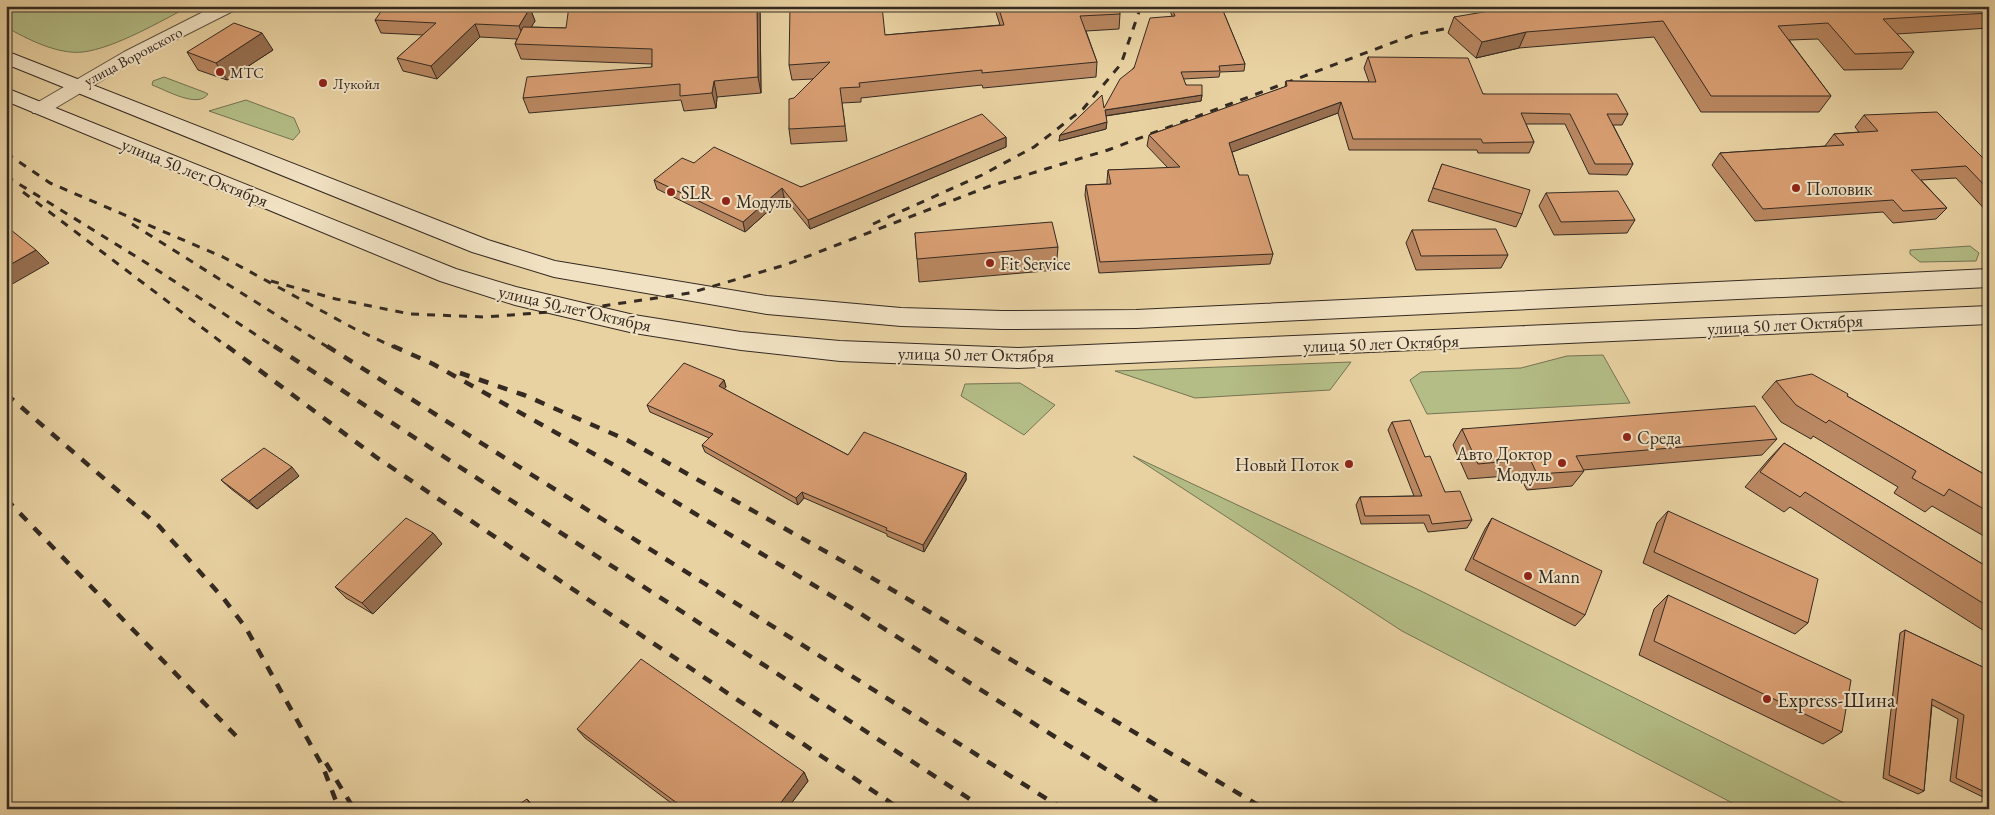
<svg xmlns="http://www.w3.org/2000/svg" width="1995" height="815" font-family="'EB Garamond',serif">
  <style>
    .green { fill: #b4bd86; stroke: #747454 }
    .lines { fill: none; stroke-linecap: round; stroke-linejoin: round }
    .tertiary-casing { stroke: #615442; stroke-width: 2 }
    .secondary-casing { stroke: #342a22; stroke-width: 2 }
    .tertiary { fill: #f1e2c3; fill-rule: evenodd }
    .secondary { fill: #f1e2c3; fill-rule: evenodd }
    .rail-far1 { stroke: #342a22; stroke-width: 3; stroke-dasharray: 8 8; stroke-linecap: butt }
    .rail { stroke: #342a22; stroke-width: 4.5; stroke-dasharray: 10 10; stroke-linecap: butt }
    .wall { fill: #ba8862; stroke: #342a22 }
    .shaded-wall { fill: #976f50; stroke: #342a22 }
    .building { fill: #d89e72; stroke: #342a22 }
    .poi-dot { fill: #8f2418; stroke: #f1e2c3; stroke-width: 2 }
    .labels { text-anchor: middle; dominant-baseline: central; stroke-width: 4; stroke-linejoin: round; paint-order: stroke }
    .far-street-label { font-size: 15px; fill: #342a22; stroke: #f1e2c3 }
    .far-poi-label { font-size: 15px; fill: #342a22; stroke: #f1e2c3; text-anchor: start }
    .street-label { font-size: 18px; fill: #342a22; stroke: #f1e2c3 }
    .poi-label { font-size: 18px; fill: #342a22; stroke: #f1e2c3; text-anchor: start }
    .near-poi-label { font-size: 21px; fill: #342a22; stroke: #f1e2c3; text-anchor: start }
  </style>
  <rect width="100%" height="100%" fill="#e9d2a2"/>
  <filter id="stains"><feTurbulence type="fractalNoise" baseFrequency=".004" numOctaves="4"/><feColorMatrix values="0 0 0 0 .2 0 0 0 0 .09 0 0 0 0 .02 0 0 0 .5 -.17"/></filter>
  <radialGradient id="worn" r=".72"><stop offset=".6" stop-color="#630" stop-opacity="0"/><stop offset="1" stop-color="#630" stop-opacity=".3"/></radialGradient>
  <g class="green">
    <path d="M6,6H190C161,21 115,48 83,52C58,55 27,39 6,27Z"/>
    <path d="M164,77L204,92L208,94C198,109 166,90 152,85L153,81Z"/>
    <polygon points="246,100 294,118 300,132 293,140 209,111"/>
    <polygon points="1970,246 1979,253 1976,261 1920,262 1910,254 1910,250"/>
    <polygon points="1603,355 1630,403 1427,414 1410,380 1421,372 1521,368 1567,356"/>
    <polygon points="1351,362 1330,390 1195,398 1115,371"/>
    <polygon points="1020,383 1055,405 1024,435 961,396 965,384"/>
    <polygon points="1133,456 1421,591 1856,809 1744,809 1402,631"/>
  </g>
  <g class="lines">
    <defs>
      <polygon id="tertiary" points="215,6 237,6 235,10 136,60 47,113 33,113 31,109 33,105 124,52"/>
      <g id="secondary">
        <polygon points="6,51 488,240 555,261 767,296 901,308 1002,311 1136,310 1989,269 1989,287 1136,328 1002,329 901,326 767,314 554,277 472,252 6,64"/>
        <polygon points="6,88 456,269 516,287 634,315 741,332 840,341 1018,348 1989,306 1989,324 1018,368 840,361 741,350 634,333 515,305 440,281 6,101"/>
      </g>
    </defs>
    <use href="#tertiary" class="tertiary-casing"/>
    <use href="#secondary" class="secondary-casing"/>
    <use href="#tertiary" class="tertiary"/>
    <use href="#secondary" class="secondary"/>
    <g class="rail-far1">
      <polyline points="6,153 50,183 223,257 355,329 396,348"/>
      <polyline points="6,176 148,264 276,348"/>
      <polyline points="23,192 229,348"/>
      <polyline points="132,224 329,348"/>
      <polyline points="873,224 982,175 1034,147 1083,109 1121,64 1141,6"/>
      <polyline points="271,281 336,299 410,314 485,317 575,310 690,293 785,265 990,186 1108,150 1413,35 1465,25"/>
    </g>
    <g class="rail">
      <polyline points="227,346 376,457 900,809"/>
      <polyline points="274,346 985,809"/>
      <polyline points="327,346 1063,809"/>
      <polyline points="393,346 433,364 621,469 850,607 1169,809"/>
      <polyline points="460,373 524,395 627,440 855,568 1265,809"/>
      <polyline points="6,394 159,526 224,599 246,628 323,767 339,809"/>
      <polyline points="6,499 241,741"/>
      <polyline points="326,763 354,809"/>
    </g>
  </g>
  <g class="wall">
    <polygon points="760,6 761,93 717,97 716,108 684,111 681,100 529,113 523,98 652,67 652,64 521,59 515,44 517,39 480,37 437,79 403,71 397,58 423,35 381,33 375,20 530,8 535,21 531,27 566,28"/>
    <polygon points="994,6 1118,6 1120,14 1119,29 1086,31 1097,62 1096,77 983,88 982,85 861,98 861,102 842,103 847,141 791,144 789,129 794,98 813,79 792,80 789,65 885,35 1000,25"/>
    <polygon points="1168,6 1221,6 1245,64 1244,71 1220,72 1219,77 1183,79 1186,85 1202,95 1201,101 1106,116 1106,129 1059,141 1060,135 1104,108 1172,16"/>
    <polygon points="1989,6 1989,28 1897,34 1914,52 1902,69 1844,70 1818,39 1789,40 1831,96 1819,112 1701,112 1654,37 1519,48 1476,58 1448,33 1454,17"/>
    <polygon points="273,50 227,80 198,70 187,52"/>
    <polygon points="1368,57 1483,94 1628,114 1622,125 1613,125 1633,164 1627,175 1589,174 1565,124 1526,124 1534,142 1529,153 1478,153 1477,150 1349,150 1338,113 1232,152 1239,175 1273,254 1270,264 1099,273 1085,195 1086,185 1107,184 1107,181 1108,170 1168,168 1147,146 1149,135 1285,87 1286,81 1369,82 1364,68"/>
    <polygon points="1989,65 1989,73 1985,70"/>
    <polygon points="1864,115 1989,164 1989,214 1956,178 1921,180 1947,208 1936,219 1893,223 1883,212 1755,221 1712,165 1720,153 1826,146 1825,146 1834,134 1859,132 1855,127"/>
    <polygon points="1006,137 1006,147 810,229 784,197 745,232 657,189 654,180 694,163 801,187"/>
    <polygon points="1442,164 1522,214 1516,227 1428,201"/>
    <polygon points="1546,193 1635,220 1627,233 1554,235 1539,206"/>
    <polygon points="1412,230 1508,255 1501,268 1416,270 1406,243"/>
    <polygon points="915,233 1058,247 1056,270 919,282"/>
    <polygon points="724,380 726,387 724,389 848,455 966,473 966,480 924,552 887,536 887,534 804,498 798,505 705,452 702,445 709,438 650,412 647,405"/>
    <polygon points="1776,381 1847,396 1989,477 1989,539 1932,506 1925,512 1894,493 1898,487 1813,436 1811,439 1781,422 1762,397"/>
    <polygon points="1392,422 1425,457 1445,492 1472,520 1467,528 1428,532 1424,523 1361,524 1356,505 1360,497 1414,496 1388,430"/>
    <polygon points="1462,429 1777,439 1762,455 1583,470 1584,471 1572,486 1527,490 1519,475 1468,479 1453,445"/>
    <polygon points="1784,443 1989,568 1989,634 1790,507 1784,512 1745,487 1769,459"/>
    <polygon points="299,476 257,509 230,488 221,480"/>
    <polygon points="1668,511 1808,623 1795,634 1643,563 1657,523"/>
    <polygon points="1492,518 1585,615 1575,626 1465,570 1485,529"/>
    <polygon points="433,533 442,544 373,614 346,598 335,587"/>
    <polygon points="1668,595 1842,732 1823,744 1639,655 1654,609"/>
    <polygon points="1905,630 1989,670 1989,800 1950,781 1958,719 1932,705 1924,791 1918,794 1883,778 1900,633"/>
    <polygon points="577,729 804,772 808,781 787,809 679,809 585,738"/>
  </g>
  <g class="shaded-wall">
    <polygon points="757,6 760,6 761,93 758,77"/>
    <polygon points="530,8 535,21 524,39 519,26"/>
    <polygon points="475,24 480,37 437,79 431,66"/>
    <polygon points="1526,32 1519,48 1476,58 1482,42"/>
    <polygon points="262,33 273,50 227,80 216,63"/>
    <polygon points="714,81 717,97 716,108 712,93"/>
    <polygon points="1202,95 1201,101 1104,116 1105,110"/>
    <polygon points="1341,102 1338,113 1227,154 1229,143"/>
    <polygon points="1107,122 1106,129 1059,141 1060,135"/>
    <polygon points="1006,137 1006,147 810,229 808,220"/>
    <polygon points="782,188 784,197 745,232 743,222"/>
    <polygon points="36,250 49,263 7,287 6,286 6,267"/>
    <polygon points="724,380 726,387 721,393 719,386"/>
    <polygon points="292,467 299,476 257,509 249,501"/>
    <polygon points="966,473 966,480 924,552 923,545"/>
    <polygon points="802,492 804,498 798,505 796,498"/>
    <polygon points="433,533 442,544 373,614 362,603"/>
    <polygon points="804,772 808,781 787,809 776,809"/>
    <polygon points="527,799 536,808 536,809 532,809"/>
  </g>
  <g class="building">
    <polygon points="385,6 478,6 530,8 519,26 475,24 431,66 397,58 436,23 375,20"/>
    <polygon points="569,6 757,6 758,77 714,81 712,93 680,96 680,84 523,98 527,77 652,67 652,49 515,44 523,27 566,28"/>
    <polygon points="790,6 882,6 885,35 1004,25 998,6 1118,6 1120,14 1080,16 1097,62 982,73 982,70 859,83 860,87 840,88 845,126 789,129 789,99 794,98 830,62 789,65"/>
    <polygon points="1171,6 1221,6 1245,64 1219,66 1220,71 1181,72 1186,85 1202,85 1202,95 1105,110 1107,122 1060,135 1102,95 1104,108 1120,79 1134,68 1150,18 1175,16"/>
    <polygon points="1524,6 1989,6 1989,13 1883,19 1914,52 1855,54 1828,23 1778,26 1831,96 1711,96 1663,21 1526,32 1482,42 1454,17 1513,7"/>
    <polygon points="234,23 262,33 216,63 187,52"/>
    <polygon points="1368,57 1468,58 1483,94 1617,94 1628,114 1607,114 1633,164 1595,164 1570,114 1521,113 1534,142 1483,143 1481,139 1353,139 1341,102 1229,143 1239,175 1248,175 1273,254 1100,262 1086,185 1111,184 1108,170 1180,167 1149,135 1287,86 1286,81 1376,82"/>
    <polygon points="1937,112 1989,164 1989,190 1966,166 1911,170 1947,208 1903,211 1893,200 1763,209 1720,153 1844,145 1834,134 1878,131 1864,115"/>
    <polygon points="982,114 1006,137 808,220 782,188 743,222 654,180 682,158 694,163 714,147 801,187"/>
    <polygon points="1442,164 1530,190 1522,214 1433,188"/>
    <polygon points="1618,191 1635,220 1561,222 1546,193"/>
    <polygon points="1052,222 1058,247 917,259 915,233"/>
    <polygon points="6,226 36,250 6,267"/>
    <polygon points="1496,229 1508,255 1421,256 1412,230"/>
    <polygon points="684,363 724,380 719,386 848,455 864,432 966,473 923,545 886,530 887,528 802,492 796,498 702,445 713,434 647,405"/>
    <polygon points="1812,374 1848,394 1847,396 1989,477 1989,512 1949,489 1944,496 1912,478 1916,471 1829,420 1826,423 1796,405 1776,381"/>
    <polygon points="1755,406 1777,439 1576,456 1584,471 1537,474 1530,459 1478,464 1462,429"/>
    <polygon points="1410,420 1425,457 1430,456 1445,492 1460,491 1472,520 1432,524 1429,515 1365,516 1360,497 1422,496 1392,422"/>
    <polygon points="1784,443 1989,568 1989,607 1805,492 1800,497 1760,472"/>
    <polygon points="264,448 292,467 249,501 221,480"/>
    <polygon points="1668,511 1818,579 1808,623 1654,552"/>
    <polygon points="406,518 433,533 362,603 335,587"/>
    <polygon points="1492,518 1602,571 1585,615 1473,559"/>
    <polygon points="1668,595 1851,680 1842,732 1654,641"/>
    <polygon points="1905,630 1989,670 1989,794 1956,778 1964,715 1932,699 1924,791 1889,775"/>
    <polygon points="641,659 804,772 776,809 685,809 577,729"/>
    <polygon points="527,799 532,809 512,809"/>
  </g>
  <g class="poi-dot">
    <circle cx="220" cy="72" r="5"/>
    <circle cx="323" cy="83" r="5"/>
    <circle cx="1796" cy="188" r="5"/>
    <circle cx="671" cy="192" r="5"/>
    <circle cx="726" cy="201" r="5"/>
    <circle cx="990" cy="263" r="5"/>
    <circle cx="1627" cy="437" r="5"/>
    <circle cx="1562" cy="463" r="5"/>
    <circle cx="1349" cy="464" r="5"/>
    <circle cx="1528" cy="576" r="5"/>
    <circle cx="1767" cy="699" r="5"/>
  </g>
  <g class="labels">
    <g class="far-street-label">
      <text transform="translate(133 56) rotate(-28)">улица Воровского</text>
    </g>
    <g class="far-poi-label">
      <text x="230" y="72">МТС</text>
      <text x="333" y="83">Лукойл</text>
    </g>
    <g class="street-label">
      <text transform="translate(195 172) rotate(22)">улица 50 лет Октября</text>
      <text transform="translate(575 308) rotate(13)">улица 50 лет Октября</text>
      <text transform="translate(1785 324) rotate(-3)">улица 50 лет Октября</text>
      <text transform="translate(1381 343) rotate(-2)">улица 50 лет Октября</text>
      <text transform="translate(976 354) rotate(1)">улица 50 лет Октября</text>
    </g>
    <g class="poi-label">
      <text x="1806" y="188">Половик</text>
      <text x="681" y="192">SLR</text>
      <text x="736" y="201">Модуль</text>
      <text x="1000" y="263">Fit Service</text>
      <text x="1637" y="437">Среда</text>
      <text x="1552" y="453" text-anchor="end">Авто Доктор<tspan x="1552" dy="21">Модуль</tspan></text>
      <text x="1339" y="464" text-anchor="end">Новый Поток</text>
      <text x="1538" y="576">Mann</text>
    </g>
    <g class="near-poi-label">
      <text x="1777" y="699">Express-Шина</text>
    </g>
  </g>
  <rect width="1995" height="815" fill="none" stroke="#e9d2a2" stroke-width="25"/>
  <rect x="8" y="8" width="1980" height="800" fill="none" stroke="#342a22" stroke-width="2.5"/>
  <rect x="12" y="12" width="1970" height="790" fill="none" stroke="#342a22"/>
  <rect width="100%" height="100%" filter="url(#stains)"/>
  <rect width="100%" height="100%" fill="url(#worn)"/>
</svg>
